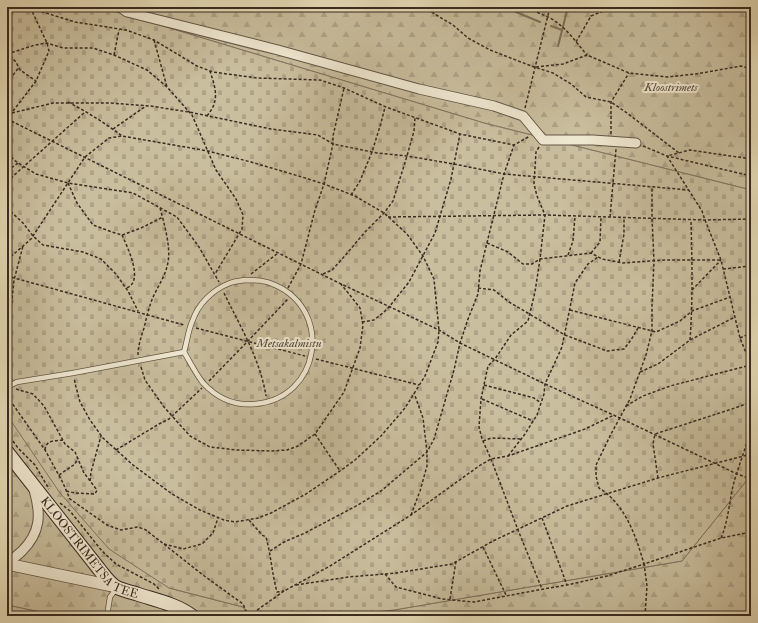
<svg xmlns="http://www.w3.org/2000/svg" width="758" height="623" font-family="'IM FELL Double Pica',serif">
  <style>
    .forest { fill: url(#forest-firs); stroke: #817460 }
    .cemetery { fill: url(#cemetery-stones); stroke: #817460 }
    .park { fill: url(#park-crowns); stroke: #817460 }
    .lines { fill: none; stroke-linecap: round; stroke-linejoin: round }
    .stream { stroke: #7d715d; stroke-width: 2 }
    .service-casing { stroke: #645747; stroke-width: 6 }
    .minor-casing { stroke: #645747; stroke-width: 11 }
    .tertiary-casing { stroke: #645747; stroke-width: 13 }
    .secondary-casing { stroke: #392b21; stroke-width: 15 }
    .path { stroke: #392b21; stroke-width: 1.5; stroke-dasharray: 3 2; stroke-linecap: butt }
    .service { stroke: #efe8d1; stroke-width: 4.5 }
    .minor { stroke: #efe8d1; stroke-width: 9 }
    .tertiary { stroke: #efe8d1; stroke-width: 11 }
    .secondary { stroke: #efe8d1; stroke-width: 13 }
    .labels { text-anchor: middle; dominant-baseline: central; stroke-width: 4; stroke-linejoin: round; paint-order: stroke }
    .park-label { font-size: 12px; font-style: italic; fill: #56483a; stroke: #efe8d1 }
    .street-label { font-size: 12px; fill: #392b21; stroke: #efe8d1 }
  </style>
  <defs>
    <pattern id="forest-firs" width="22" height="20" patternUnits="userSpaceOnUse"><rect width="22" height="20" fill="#c9be9e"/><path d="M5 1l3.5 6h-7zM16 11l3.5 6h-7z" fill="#ada388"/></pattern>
    <pattern id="cemetery-stones" width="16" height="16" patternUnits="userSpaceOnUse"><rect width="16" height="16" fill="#c9be9e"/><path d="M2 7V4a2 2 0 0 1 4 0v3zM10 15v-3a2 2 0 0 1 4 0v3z" fill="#ada388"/></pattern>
    <pattern id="park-crowns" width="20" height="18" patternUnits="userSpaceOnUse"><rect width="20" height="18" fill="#c9be9e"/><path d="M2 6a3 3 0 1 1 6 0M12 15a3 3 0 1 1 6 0" fill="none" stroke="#ada388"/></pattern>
  </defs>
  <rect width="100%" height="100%" fill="#e6dcb8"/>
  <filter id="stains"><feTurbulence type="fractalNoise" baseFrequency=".005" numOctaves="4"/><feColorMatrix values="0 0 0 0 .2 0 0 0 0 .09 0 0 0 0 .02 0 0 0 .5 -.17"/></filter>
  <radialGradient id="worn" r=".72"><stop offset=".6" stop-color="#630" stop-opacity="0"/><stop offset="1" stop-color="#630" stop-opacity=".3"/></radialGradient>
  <g class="forest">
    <polygon points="100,7 751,7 751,190 484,123"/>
    <polygon points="7,413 11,421 169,588 243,607 250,616 59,616 7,605"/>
    <polygon points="751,475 751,616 339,616 394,610 682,561"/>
  </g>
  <polygon class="cemetery" points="7,7 100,7 484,123 751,190 751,475 682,561 394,610 339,616 250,616 243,607 169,588 109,549 60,493 11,421 7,413"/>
  <polygon class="park" points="7,605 59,616 7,616"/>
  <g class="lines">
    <g class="stream">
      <polyline points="504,7 540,22"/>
      <polyline points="551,26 562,30"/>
      <polyline points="558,46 568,7"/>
    </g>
    <defs>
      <g id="service">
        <path d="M245,280C255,280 265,280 275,285C334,311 320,399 255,404C235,406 217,398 203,383C196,374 190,362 184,352C187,342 188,331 192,322C198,304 212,290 230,283C235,281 240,281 245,280Z"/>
        <polyline points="7,387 17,382 73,373 184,352"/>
        <polyline points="194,614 249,616"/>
        <polyline points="107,616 110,597 116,589"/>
      </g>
      <g id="minor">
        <polyline points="120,7 127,12 278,50 419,89 494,106 523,116 543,140 593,140 636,143"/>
        <path d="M7,562C13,559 17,556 22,551C41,532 41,514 34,490"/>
      </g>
      <polyline id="tertiary" points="7,564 117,587"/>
      <g id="secondary">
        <path id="s1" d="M7,452L99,569C104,575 109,583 116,587C122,590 130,592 137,594C155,600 176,604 192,616"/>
      </g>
    </defs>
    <use href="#service" class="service-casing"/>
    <use href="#minor" class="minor-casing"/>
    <use href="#tertiary" class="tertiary-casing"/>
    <use href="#secondary" class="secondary-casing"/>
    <g class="path">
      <polyline points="27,7 75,22 126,30 154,40 197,66 213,72 257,78 320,80 344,88 386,107 460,134 514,145 530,136"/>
      <polyline points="423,7 453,25 468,38 490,50 534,67 553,73 571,84 586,97 611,102 627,113 679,153"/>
      <path d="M523,7C531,10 539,13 546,16C564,24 575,41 587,55"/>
      <polyline points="154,40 167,87"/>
      <polyline points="576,42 591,16 613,7"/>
      <polyline points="7,52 16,62 20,70 36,81"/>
      <polyline points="7,54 35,45 47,43 63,48 93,48 114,55 147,70 167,87 192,115 216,170 236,199 243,215 242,229 215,274"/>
      <polyline points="114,55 119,30"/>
      <polyline points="536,67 563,64 587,55 629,73 667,77 696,74 741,66 751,69"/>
      <polyline points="7,83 11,78 19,67"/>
      <path d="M68,102C87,112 105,123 122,136L208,151L251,162L302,177L324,184L355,196L384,213L407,234L423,256L434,279L439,330L438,342L425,376L405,408L381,436L355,460L340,471L306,494L271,513L258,518L235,522L224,520L200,510L172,494L133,465L103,438L90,420L80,402L76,387L74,378"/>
      <polyline points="525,108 550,7"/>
      <polyline points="12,113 53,103 110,103 150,106 189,112 271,129 318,135 333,144 377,153 407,156 454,164 504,174 689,190"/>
      <path d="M207,116C210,112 213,108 214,104C218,93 213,81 210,71"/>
      <polyline points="7,119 337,282 439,330 460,343 545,384 620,418 737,474 751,479"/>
      <polyline points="7,119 36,81 49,51 47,43 31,9"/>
      <polyline points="113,129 146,106"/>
      <polyline points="611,134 611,102 629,73"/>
      <polyline points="643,146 667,156 751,176"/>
      <polyline points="539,147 536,152 534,184 537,196 545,215 540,259 535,292 528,321 511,335 495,359 488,366 481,399 479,427 482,439 491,459 518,530 542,589"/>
      <polyline points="7,154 18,163 36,174 68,183 133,193 177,217 199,247 219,282"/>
      <polyline points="751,159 690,150 667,156 702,211 705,220 721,260 740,338 751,365"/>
      <polyline points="7,170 14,166 18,163"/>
      <polyline points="68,183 77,203 93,225 112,232 122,235 141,228 163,217"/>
      <polyline points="7,193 12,177 85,112"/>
      <polyline points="351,195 360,181 372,152 381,123 385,107"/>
      <polyline points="7,208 23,223 33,236 43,245 83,252 101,259 116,274 128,291 138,311"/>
      <polyline points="388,217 545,215 705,220 751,219"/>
      <polyline points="610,217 616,149"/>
      <path d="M122,235C127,246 145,283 126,288"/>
      <polyline points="487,243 508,252 523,264 532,264 540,259 591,253 602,259 623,263 664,260 721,260"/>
      <polyline points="591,253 600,242 601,217"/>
      <polyline points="568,255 573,241 575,216"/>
      <polyline points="7,260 31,239 85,157 109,138 122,136"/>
      <polyline points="619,262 624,234 624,217"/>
      <polyline points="723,269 751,266"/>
      <polyline points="251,274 278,253"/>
      <polyline points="323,274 332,270 343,258 365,232 384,213 393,201 407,156 414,131 415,118"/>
      <polyline points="7,276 184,325"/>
      <polyline points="288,288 301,264 315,210 324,184 333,144 333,136 344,88"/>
      <polyline points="478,288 494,290 509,302 565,335 607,351 624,349 631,340 638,328"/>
      <polyline points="692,290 721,260"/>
      <path d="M224,293C240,326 260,359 266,396"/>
      <polyline points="570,310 656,332 680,321 692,311 730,297"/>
      <polyline points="362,322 374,320 384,312 389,307 409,282 435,233 451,179 460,134"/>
      <polyline points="196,328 305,356"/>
      <polyline points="7,333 11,310 14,280 23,246"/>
      <polyline points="740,338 751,333"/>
      <path d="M690,340C693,300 692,260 691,220"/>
      <path d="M138,355C138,346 141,337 144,328C147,316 149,305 155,293C160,283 166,274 168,262C171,247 164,223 160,208"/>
      <polyline points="316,359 419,385"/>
      <polyline points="141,367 145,380 164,407 190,436 210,447 237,450 272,451 287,450 298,446 315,434 344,392 360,348 363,325 360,308 349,294 340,283"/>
      <polyline points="640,372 658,364 690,340 735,317"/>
      <polyline points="209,381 248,341 288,299"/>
      <polyline points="484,385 534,398 541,403"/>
      <polyline points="16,389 33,394 44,406 65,444 75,452 84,473 97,490 95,494 75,493 66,491"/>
      <polyline points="7,396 45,450 62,481 70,499 107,525 121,530 138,527 146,530 203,575 243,604 246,611"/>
      <polyline points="482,399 533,421"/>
      <polyline points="626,406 643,396 670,386 751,365"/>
      <polyline points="7,433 18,448 35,465 49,489"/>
      <polyline points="315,434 340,471"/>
      <polyline points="483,441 491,438 522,439"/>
      <path d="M45,450C46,440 54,441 63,440"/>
      <polyline points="116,450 159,424 169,419 202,388"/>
      <polyline points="508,456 525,434 537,415 544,394 545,384 562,347 575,283 588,264 598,257"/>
      <polyline points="59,475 75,464 78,458"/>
      <polyline points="658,478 653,444 655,434 735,408 751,402"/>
      <polyline points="90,481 91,472 101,436"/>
      <polyline points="60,503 70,511 102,551 116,564 154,584 160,590"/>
      <polyline points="411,515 420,491 427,466 427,452 423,418 414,393"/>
      <polyline points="542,518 567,585"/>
      <path d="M249,520L262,535L266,537C271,555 272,574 277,592L284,591"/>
      <path d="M721,538C728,522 729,504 733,486C738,466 747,447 751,426"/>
      <polyline points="164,544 183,549 202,544 213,533 218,518"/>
      <polyline points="483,547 506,595"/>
      <polyline points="270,551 284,542 305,533 358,505 381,491 427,452 434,439 454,370 460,343 468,319 478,294 480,271 504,174 514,145"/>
      <path d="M385,574L396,587L442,599L474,602L538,590L567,585L607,576L644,564C636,536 625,504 599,488L596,476V465L611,434L630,399L646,355L652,331V306L654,261L652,218V187"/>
      <polyline points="296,585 348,577 396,573 452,564 493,541 567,506 658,478 751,454"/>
      <polyline points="450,599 456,561"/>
      <polyline points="253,613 284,591 330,566 411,515 479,466 491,459 508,456 585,429 614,415"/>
      <polyline points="645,616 647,586 644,564 721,538 751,532"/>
    </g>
    <use href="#service" class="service"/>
    <use href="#minor" class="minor"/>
    <use href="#tertiary" class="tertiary"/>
    <use href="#secondary" class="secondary"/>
  </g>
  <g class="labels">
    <g class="park-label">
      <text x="671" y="87">Kloostrimets</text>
      <text x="289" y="343">Metsakalmistu</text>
    </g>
    <g class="street-label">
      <text stroke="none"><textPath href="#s1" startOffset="128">KLOOSTRIMETSA TEE</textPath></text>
    </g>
  </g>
  <rect width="758" height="623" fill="none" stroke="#e6dcb8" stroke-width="24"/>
  <rect x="8" y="8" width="742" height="607" fill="none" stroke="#392b21" stroke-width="2"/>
  <rect x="12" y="12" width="734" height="599" fill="none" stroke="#392b21"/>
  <rect width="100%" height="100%" filter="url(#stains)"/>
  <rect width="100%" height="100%" fill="url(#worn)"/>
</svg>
